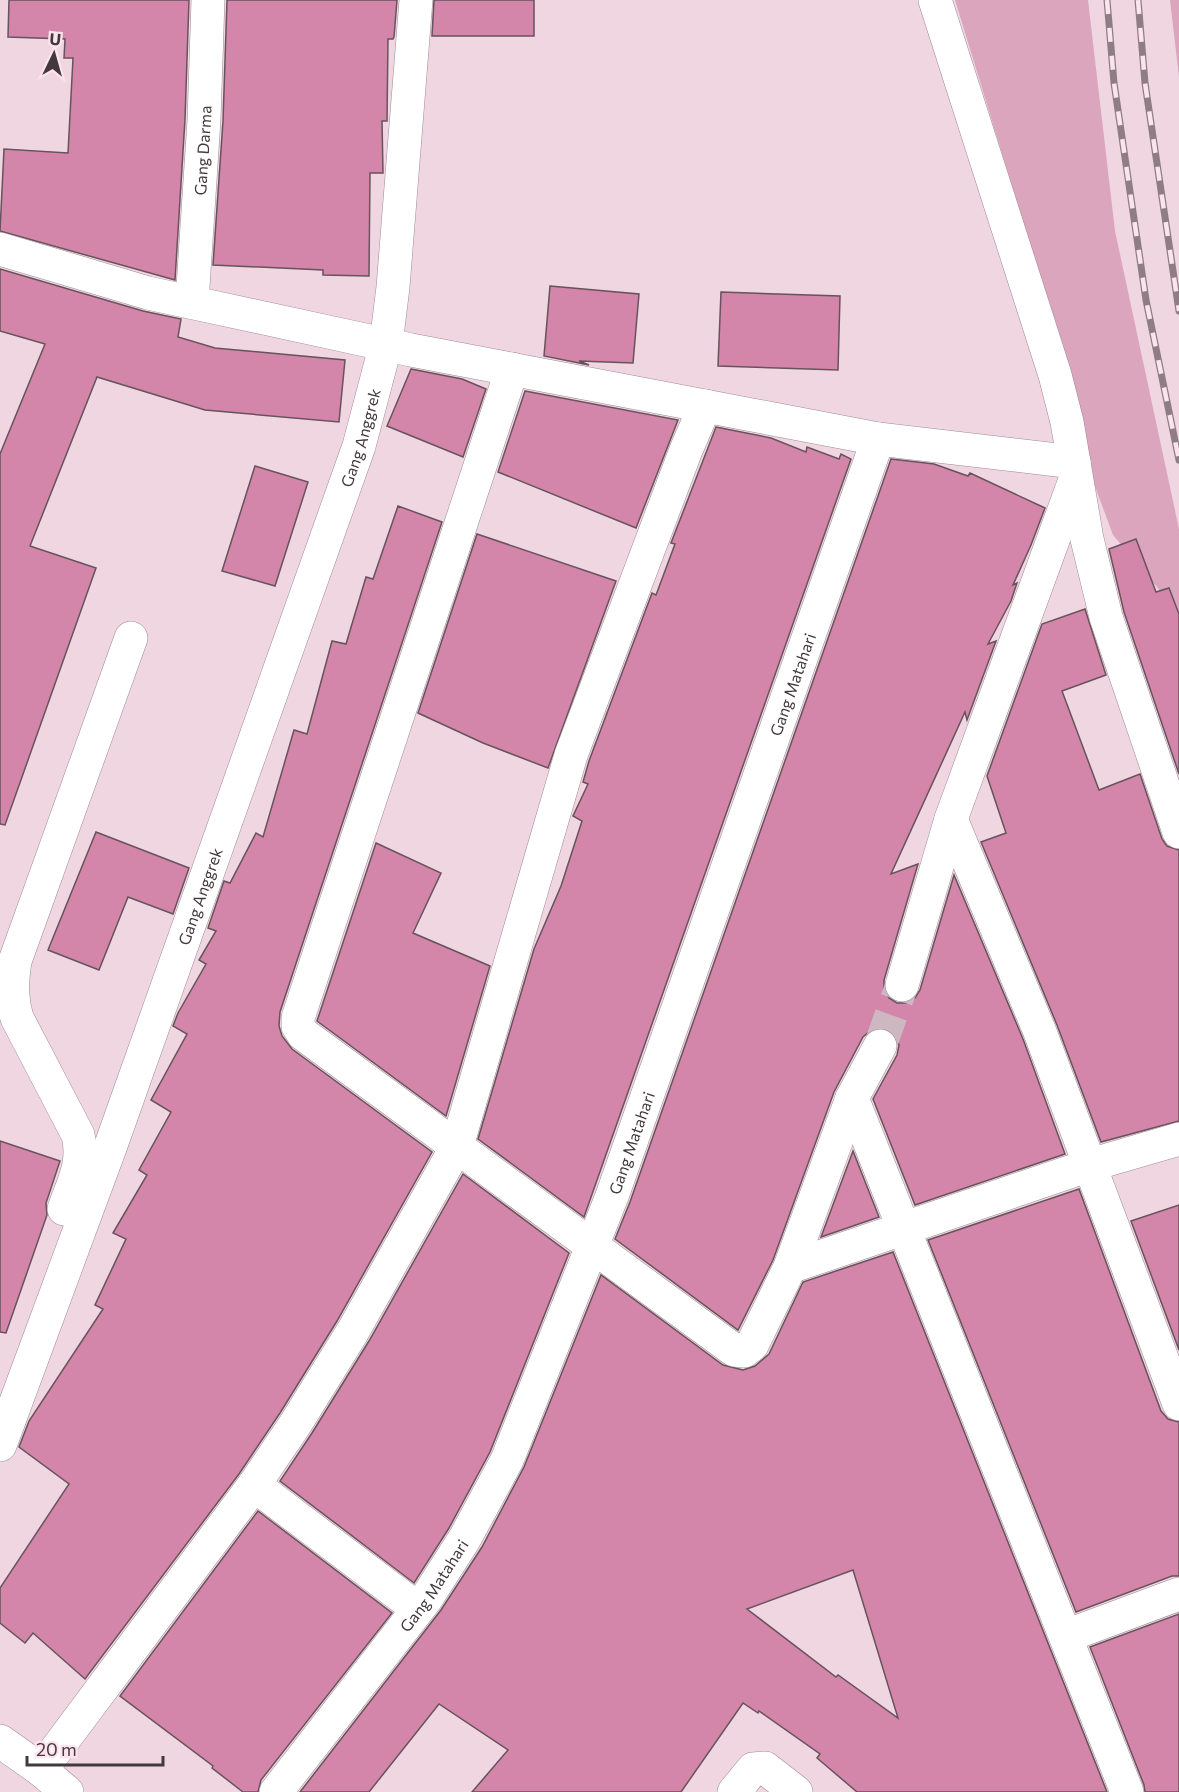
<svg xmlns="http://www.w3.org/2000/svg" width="1179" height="1792" font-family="Commissioner,sans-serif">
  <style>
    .green { fill: #dba5bd }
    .building { fill: #d385aa; stroke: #67535c; stroke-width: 1.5; fill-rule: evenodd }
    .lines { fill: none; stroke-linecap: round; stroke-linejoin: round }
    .minor-tunnel { stroke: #cdb7c0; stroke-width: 33; stroke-dasharray: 33 16; stroke-linecap: butt }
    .minor-casing { stroke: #a18a94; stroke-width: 34 }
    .minor { stroke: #fff; stroke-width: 33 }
    .rail-casing { stroke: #8e7d84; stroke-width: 7 }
    .rail { stroke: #fce3ee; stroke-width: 4.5; stroke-dasharray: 14; stroke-linecap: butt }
    .labels { text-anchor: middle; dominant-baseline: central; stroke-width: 5; stroke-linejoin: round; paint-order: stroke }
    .street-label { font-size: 16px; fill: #43393d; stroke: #fce3ee }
  </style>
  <rect width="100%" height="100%" fill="#efd6e1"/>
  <g class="green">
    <polygon points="955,0 1088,0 1115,231 1179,529 1179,613 1113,535 1076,435 1055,326"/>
    <polygon points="1170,0 1179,0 1179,77"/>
  </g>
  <g class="building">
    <polygon points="9,0 189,0 185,119 175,280 0,231 4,149 68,153 73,58 64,58 65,39 8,37"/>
    <polygon points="227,0 397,0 394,37 393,39 388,39 387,121 382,121 383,173 370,173 369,276 323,275 323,270 213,265 223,121"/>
    <polygon points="434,0 534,0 534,36 432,36"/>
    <polygon points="0,269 143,311 181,319 178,337 215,348 345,360 339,422 205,410 97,377 30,546 96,568 5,825 0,824 0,454 45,344 0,331"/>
    <polygon points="550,286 639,294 633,363 579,361 589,365 544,356"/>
    <polygon points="721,292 840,296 838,370 718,366"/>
    <polygon points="411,369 462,379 486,389 463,457 387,426"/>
    <polygon points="525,391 678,420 636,528 498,472"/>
    <polygon points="716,427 771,438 806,452 807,447 839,459 841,454 851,459 584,1217 478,1139 534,949 561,886 582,821 573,816 588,784 583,782 589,761 652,593 656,595 675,544 671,543"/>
    <polygon points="891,459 934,464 968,476 970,473 1045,508 1031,545 1013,585 1017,583 1011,601 988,644 996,641 967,720 965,712 891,874 918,864 884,980 884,989 889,998 897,1003 907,1003 915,998 920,990 954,875 1023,1039 1065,1154 915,1205 873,1099 897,1055 899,1045 896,1036 888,1029 879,1027 871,1030 863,1037 834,1092 773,1260 738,1330 615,1239 630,1202"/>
    <polygon points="255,466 308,482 275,586 222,571"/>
    <polygon points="398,506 442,522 280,1012 279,1026 282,1036 292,1049 432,1152 337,1321 280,1413 239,1474 85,1679 33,1633 25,1643 0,1623 0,1588 69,1484 19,1447 29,1421 103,1309 95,1305 126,1239 113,1233 147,1175 139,1170 171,1112 151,1100 187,1034 173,1026 178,1013 206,964 199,960 216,931 208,928 224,881 230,883 256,833 263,837 294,730 307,734 332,641 346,644 366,577 373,579"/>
    <polygon points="477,534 616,581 548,768 483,743 418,713"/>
    <polygon points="1136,539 1156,592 1169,588 1179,614 1179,774 1124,612 1109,549"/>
    <polygon points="1085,609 1106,675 1062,691 1099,790 1140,774 1162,839 1167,846 1179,850 1179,1121 1101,1142 1057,1025 981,842 1006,833 987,776 1042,624"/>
    <polygon points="96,832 189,868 173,914 128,897 99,970 48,950"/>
    <polygon points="376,843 441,873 413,933 490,966 446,1116 317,1021"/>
    <polygon points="0,1141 60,1161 46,1203 47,1215 6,1333 0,1332"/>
    <polygon points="853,1151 879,1217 821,1237"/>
    <polygon points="463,1174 569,1253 490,1452 449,1528 414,1583 280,1481 312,1433 369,1341"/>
    <polygon points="1079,1189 1161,1411 1168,1419 1179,1422 1179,1576 1172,1576 1076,1612 928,1240"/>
    <polygon points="1179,1205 1179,1350 1131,1221"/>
    <path d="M893,1252L1107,1792H857L817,1758L820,1754L759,1711L758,1713L743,1703L681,1792H472L508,1750L439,1704L369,1792H300L441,1610L482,1547L524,1467L601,1275L723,1365L743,1370L755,1366L769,1354L803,1282ZM853,1570L898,1718L838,1675L836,1677L747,1609Z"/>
    <polygon points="258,1511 392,1613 261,1780 258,1792 243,1792 212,1768 213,1766 120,1696"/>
    <polygon points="1179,1614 1179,1792 1145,1792 1144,1785 1090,1647"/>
  </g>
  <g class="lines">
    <polyline class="minor-tunnel" points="880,1046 902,985"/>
    <defs>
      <g id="minor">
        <polyline points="935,0 1055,375 1067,422 1087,539 1106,617 1179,832"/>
        <polyline points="0,249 148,293 411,350 878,439 1074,462"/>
        <path id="s1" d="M192,302L204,120L208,0"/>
        <polyline points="512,369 298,1018 298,1026 303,1034 734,1350 744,1351 752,1345 790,1267 852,1098 880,1046"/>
        <polyline points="951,819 1040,1032 1179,1404"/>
        <polyline points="902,985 951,819 1075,480"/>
        <polyline points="852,1098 1127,1792"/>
        <path d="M64,1209C73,1183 85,1163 78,1135L17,1018C11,998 12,982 15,961L131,638"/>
        <polyline points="790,1267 1090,1165 1179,1139"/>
        <path id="s2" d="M0,1445L111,1145L359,446L386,344L393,287L416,0"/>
        <polyline points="254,1485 418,1609"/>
        <polyline points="1066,1636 1179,1594"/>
        <polyline points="0,1741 41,1770 67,1792"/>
        <polyline points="41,1770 254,1485 296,1423 353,1331 457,1146 571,755 686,450 705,406"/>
        <path id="s3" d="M276,1792L426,1599L465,1538L507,1460L612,1196L878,439"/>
        <polyline points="734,1792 753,1769 765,1768 796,1792"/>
      </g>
    </defs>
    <use href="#minor" class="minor-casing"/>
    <use href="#minor" class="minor"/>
    <defs>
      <g id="rail">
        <polyline points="1107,0 1114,83 1146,300 1179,460"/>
        <polyline points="1138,0 1145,83 1179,311"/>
      </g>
    </defs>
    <use href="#rail" class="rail-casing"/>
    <use href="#rail" class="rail"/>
  </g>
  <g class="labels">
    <g class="street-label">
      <text stroke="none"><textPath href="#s1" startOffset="152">Gang Darma</textPath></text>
      <text stroke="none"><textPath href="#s2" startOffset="1070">Gang Anggrek</textPath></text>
      <text stroke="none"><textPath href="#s3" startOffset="1232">Gang Matahari</textPath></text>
      <text stroke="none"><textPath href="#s2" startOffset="584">Gang Anggrek</textPath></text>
      <text stroke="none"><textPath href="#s3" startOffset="746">Gang Matahari</textPath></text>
      <text stroke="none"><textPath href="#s3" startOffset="260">Gang Matahari</textPath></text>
    </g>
  </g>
  <g transform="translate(54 54) rotate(5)" stroke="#fce3ee" stroke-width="4.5" paint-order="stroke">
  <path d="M0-4.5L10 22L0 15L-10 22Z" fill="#43393d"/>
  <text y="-9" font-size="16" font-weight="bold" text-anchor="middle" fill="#43393d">U</text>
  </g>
  <path d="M27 1756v9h136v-9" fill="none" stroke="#43393d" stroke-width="3"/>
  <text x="36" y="1756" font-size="18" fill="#43393d" stroke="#fce3ee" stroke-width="4.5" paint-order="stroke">20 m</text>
</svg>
